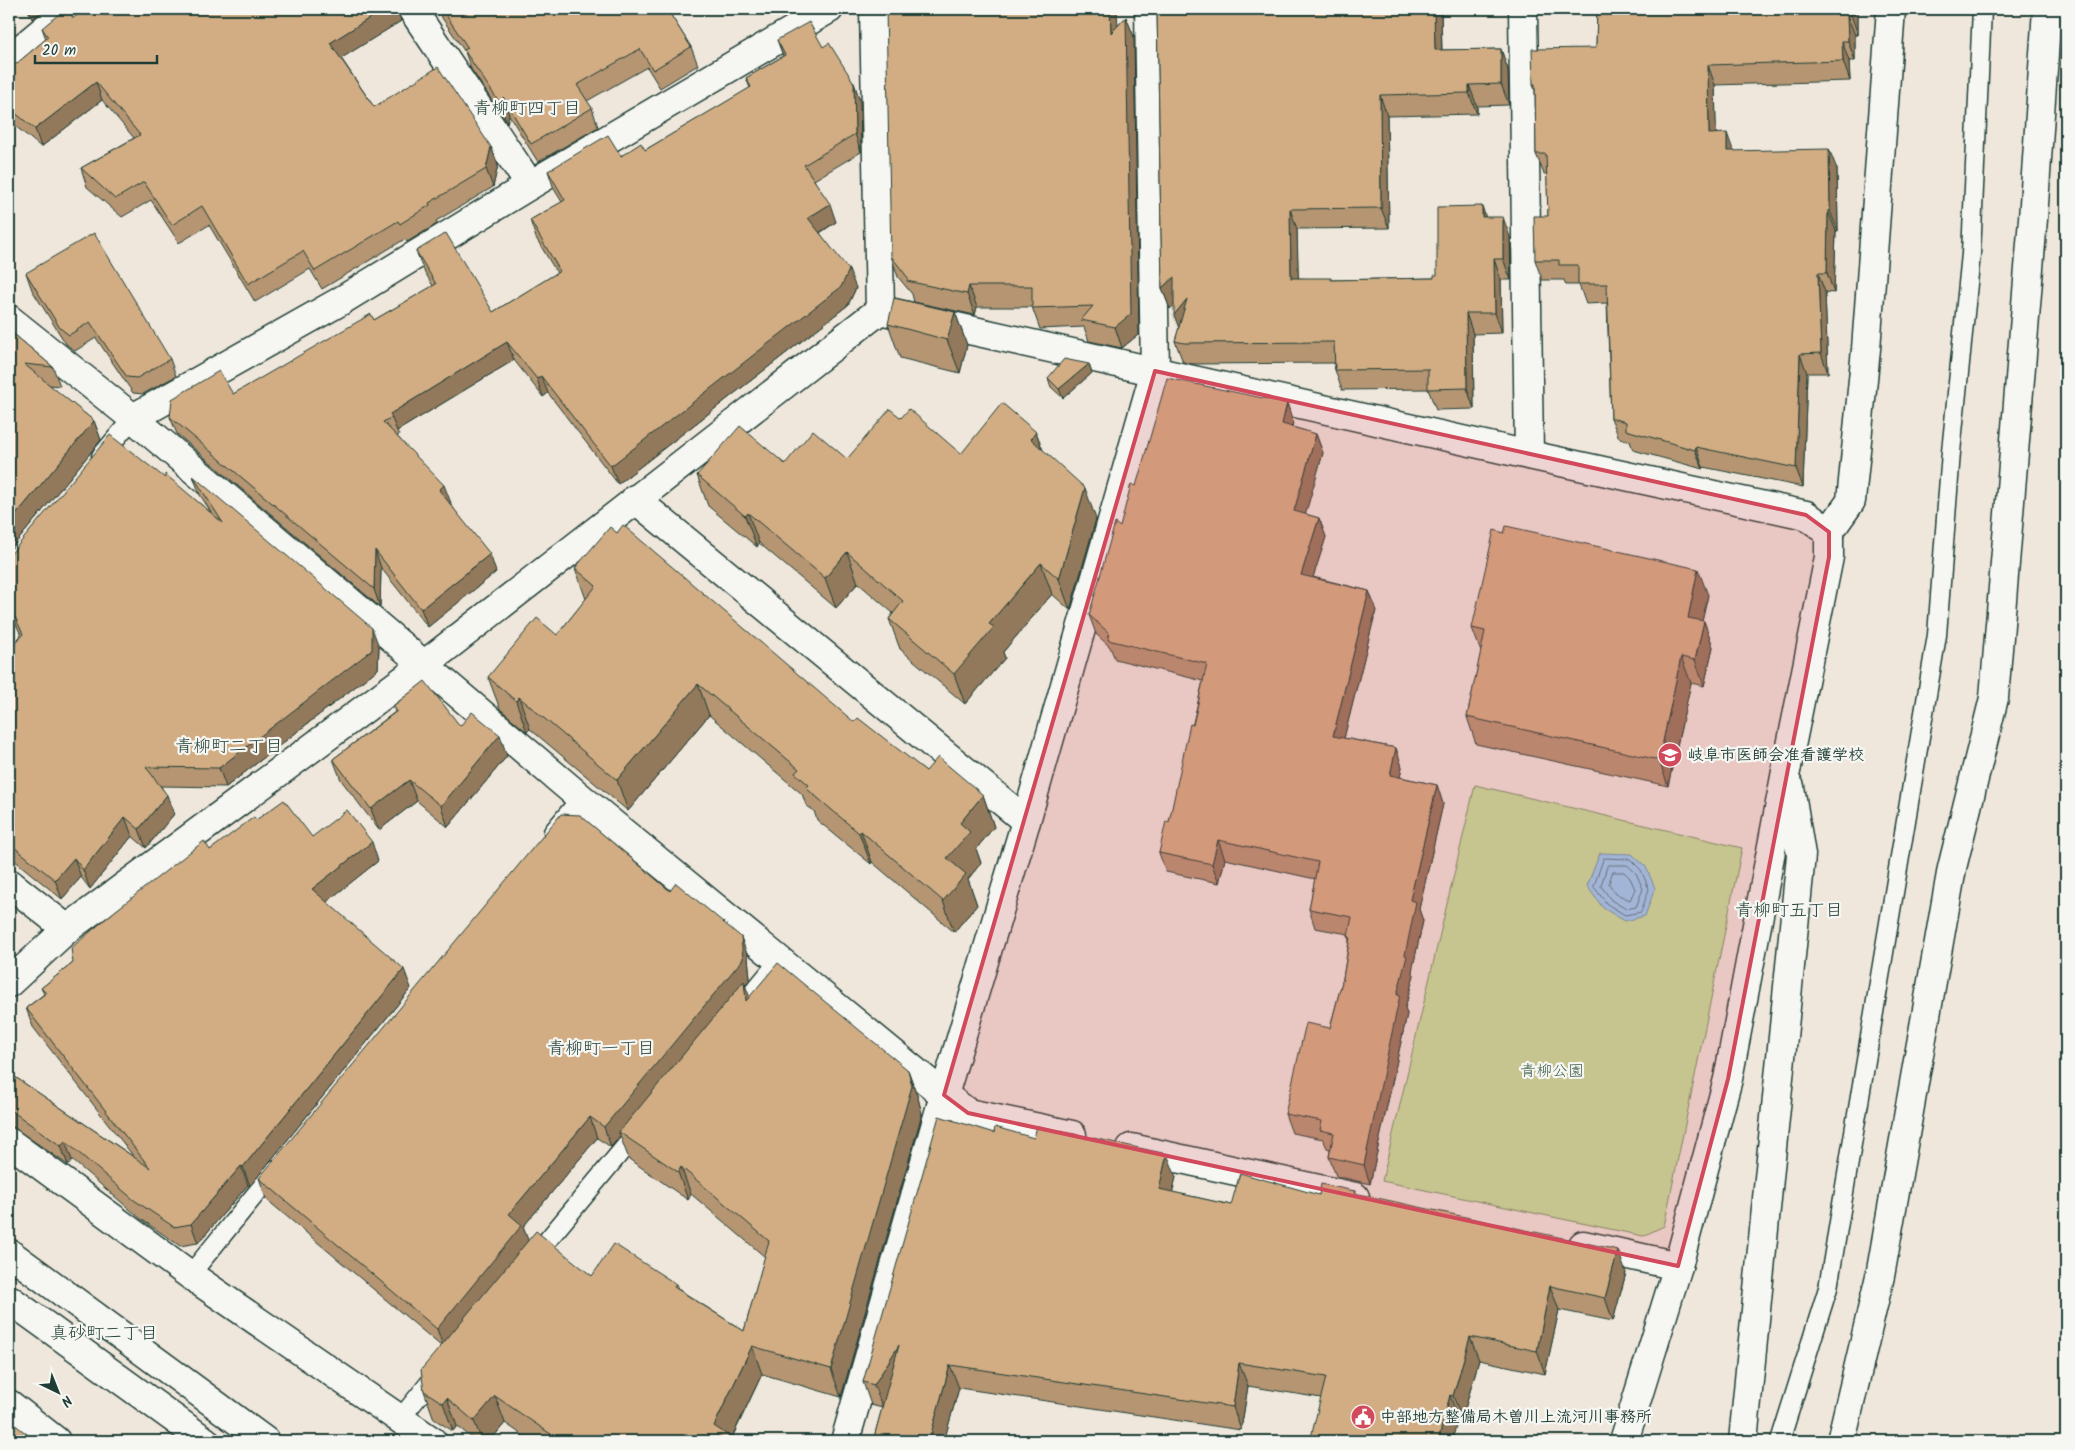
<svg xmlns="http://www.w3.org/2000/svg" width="2075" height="1450" font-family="Kalam,'Klee One',sans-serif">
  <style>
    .green { fill: #c4e49d; stroke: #729068 }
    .water { fill: #97d0f6; stroke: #6795a8 }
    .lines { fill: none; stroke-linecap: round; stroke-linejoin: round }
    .shore { stroke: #4f7882; stroke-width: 1 }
    .lane-casing { stroke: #1f3d34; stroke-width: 21 }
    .street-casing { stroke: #1f3d34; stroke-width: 31 }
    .secondary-casing { stroke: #1f3d34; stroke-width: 31 }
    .highway-casing { stroke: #1f3d34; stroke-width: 31 }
    .lane { stroke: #f6f6f2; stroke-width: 18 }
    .street { stroke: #f6f6f2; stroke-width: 28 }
    .secondary { stroke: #f6f6f2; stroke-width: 28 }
    .highway { stroke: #f6f6f2; stroke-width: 28 }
    .wall { fill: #b59572; stroke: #1f3d34; fill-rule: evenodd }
    .shaded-wall { fill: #93795c; stroke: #1f3d34 }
    .building { fill: #d2ad84; stroke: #1f3d34 }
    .marked { fill: #d1495b; fill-opacity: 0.2; stroke: #d1495b; stroke-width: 4; stroke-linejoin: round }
    .labels { text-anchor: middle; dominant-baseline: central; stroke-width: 4.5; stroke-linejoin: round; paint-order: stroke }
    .poi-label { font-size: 16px; font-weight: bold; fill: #1f3d34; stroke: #f6f6f2; text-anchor: start }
    .park-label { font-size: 16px; fill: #405e49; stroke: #f6f6f2 }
    .neighbourhood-label { font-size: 18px; fill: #1f3d34; stroke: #f6f6f2 }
  </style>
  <rect width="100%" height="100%" fill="#efe7dc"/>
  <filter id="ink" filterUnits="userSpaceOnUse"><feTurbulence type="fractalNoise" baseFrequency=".02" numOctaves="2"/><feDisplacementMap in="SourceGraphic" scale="10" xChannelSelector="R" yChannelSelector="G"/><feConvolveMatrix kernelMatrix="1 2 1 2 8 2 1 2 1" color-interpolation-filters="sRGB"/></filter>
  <g filter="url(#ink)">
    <polygon class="green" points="1475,785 1742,848 1664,1226 1643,1236 1382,1181"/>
    <polygon class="water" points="1600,853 1632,854 1646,867 1655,888 1645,916 1625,921 1603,908 1587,886"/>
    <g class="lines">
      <g class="shore">
        <polygon points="1604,858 1630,859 1641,870 1649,889 1641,912 1625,915 1607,904 1594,887"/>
        <polygon points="1608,865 1627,865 1636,873 1643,889 1636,907 1626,909 1611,900 1601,886"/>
        <polygon points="1613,872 1624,872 1630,878 1635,889 1630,900 1616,894 1609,884"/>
      </g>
      <defs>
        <g id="lane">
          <polyline points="101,456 133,418"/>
          <polyline points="553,832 581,798"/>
          <polyline points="735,1014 779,961"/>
          <polyline points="532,1259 638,1131"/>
          <polyline points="190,1275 276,1169"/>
          <polyline points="400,1419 439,1371"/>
          <polyline points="1780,1441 1828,1288 1937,635 1951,452 1971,254 1982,9"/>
        </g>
        <g id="street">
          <polyline points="412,9 530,185"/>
          <polyline points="874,9 880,310"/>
          <polyline points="1523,9 1529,455"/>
          <polyline points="9,59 69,9"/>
          <polyline points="9,319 133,418 581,798 944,1095 968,1113 1072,1135"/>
          <polyline points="133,418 339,302 530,185 829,9"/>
          <polyline points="635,499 1026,821"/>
          <polyline points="1829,532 1851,501 1866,349 1891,9"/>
          <polyline points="9,883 67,929"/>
          <polyline points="9,1142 190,1275 432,1441"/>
          <polyline points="1131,1148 1355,1197"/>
          <polyline points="1583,1245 1678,1266"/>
          <polyline points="9,1404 56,1441"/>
          <polyline points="845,1441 944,1095 1026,821 1155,371 1149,9"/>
          <polyline points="1624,1441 1678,1266 1728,1079 1787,766"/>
          <polyline points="1743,1441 1801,855 1790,787"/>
          <polyline points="1841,1441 1880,1276 1952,868 1994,698 2033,219 2047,9"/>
        </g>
        <polyline id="secondary" points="9,983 67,929 425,664 880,310 1529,455 1806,515 1829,532 1829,557 1787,766"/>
        <g id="highway">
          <polyline points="9,1253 265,1441"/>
          <polyline points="9,1299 205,1441"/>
        </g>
      </defs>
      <use href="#lane" class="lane-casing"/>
      <use href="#street" class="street-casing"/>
      <use href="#secondary" class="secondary-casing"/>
      <use href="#highway" class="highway-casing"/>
      <use href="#lane" class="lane"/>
      <use href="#street" class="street"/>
      <use href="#secondary" class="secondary"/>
      <use href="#highway" class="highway"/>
    </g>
    <g class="wall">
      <polygon points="27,9 45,9 33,19"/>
      <polygon points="436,9 667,9 691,47 698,65 660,88 647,67 587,101 592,108 598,127 538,162 509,115 507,123 471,69 465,52"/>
      <polygon points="1157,9 1441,9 1442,50 1501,49 1508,70 1509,105 1477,106 1477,114 1387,116 1389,228 1297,229 1298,278 1332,280 1434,278 1437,275 1486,217 1510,237 1511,280 1501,280 1502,333 1473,334 1474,409 1436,410 1428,389 1342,390 1335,370 1334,363 1192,364 1183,362 1175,341 1179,328 1174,305 1170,309 1162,288"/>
      <polygon points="1597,9 1858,9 1858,35 1855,35 1855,61 1849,61 1850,81 1715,85 1716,134 1733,151 1837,169 1838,231 1836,231 1834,293 1825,292 1828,373 1807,373 1803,487 1703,467 1703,469 1633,450 1630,441 1619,438 1611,418 1607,303 1586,304 1579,285 1566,285 1564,280 1542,280 1535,260 1548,216 1547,174 1544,174 1536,154 1535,91 1533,84 1596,48"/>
      <polygon points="1126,17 1134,37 1139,334 1122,348 1089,341 1084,327 1040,329 1032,307 977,307 975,315 914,302 912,294 898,277 891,256"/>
      <polygon points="73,18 401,21 341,58 374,107 491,147 498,165 493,187 436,221 437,224 407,242 405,239 322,289 310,269 255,302 209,225 179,243 151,200 122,217 87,187 81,168 134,138 102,100 41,147 9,121 9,70 46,39 42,28"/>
      <polygon points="777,40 823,47 854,83 860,101 861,152 814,180 836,222 820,233 856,288 848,305 618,484 548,393 543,397 514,360 397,431 399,435 397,436 451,503 450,503 496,572 428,627 381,568 380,607 177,434 170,417 233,394 374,320 433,286 423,269 416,251 493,312 557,273 536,238 530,220 562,202 554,189 548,171 645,150 750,88 746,78 783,56"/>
      <polygon points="26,273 170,359 176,376 143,394 133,393 96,338 75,351 66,344 32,290"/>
      <polygon points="955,312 967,345 960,373 900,358 888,324"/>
      <polygon points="9,330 53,367 60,386 49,385 94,421 101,440 9,551"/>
      <polygon points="1092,373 1063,398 1051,387 1048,378"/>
      <polygon points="1287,403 1293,422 1292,427 1316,434 1323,453 1305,514 1319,518 1326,537 1313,577 1369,591 1376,610 1344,738 1396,748 1402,767 1400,777 1437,785 1443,804 1419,909 1423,921 1412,971 1414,975 1405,1008 1407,1014 1370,1184 1336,1176 1329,1157 1330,1149 1327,1148 1323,1139 1292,1133 1285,1114 1330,1028 1343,978 1349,941 1348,936 1348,934 1315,928 1309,909 1315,879 1225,859 1219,883 1166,872 1159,853 1169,822 1203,681 1115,659 1110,647 1096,634 1089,615 1120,527 1136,486"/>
      <polygon points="901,418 961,454 1036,432 1043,450 1096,519 1070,610 1052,594 1003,652 1005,658 965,704 900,649 889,619 893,613 858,583 836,608 759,543 757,547 708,506 697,475 785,464 847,459"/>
      <polygon points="193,476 379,647 378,669 226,787 161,786 174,814 146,848 132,836 90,889 81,877 62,899 9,856 9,651 21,635 9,609 9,556 165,478 211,512 200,495"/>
      <polygon points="575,568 854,722 926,771 983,795 994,827 976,849 981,863 968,879 977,905 954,932 872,862 871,864 817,820 814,811 806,805 802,794 709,715 628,811 530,729 527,732 500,709 488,677 557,635 586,599"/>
      <polygon points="1708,595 1702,621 1704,621 1713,647 1704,686 1691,683 1668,786 1476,744 1467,717 1481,652 1472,628"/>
      <polygon points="393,706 460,726 507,756 448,827 417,801 379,830 341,780 333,759 395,712"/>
      <polygon points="256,820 312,837 378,861 326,902 411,988 250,1186 248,1185 198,1243 180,1246 141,1219 72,1160 68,1165 9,1124 9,1073 134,1157 33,1027 26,1008 44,994 41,988 73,963 210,850"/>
      <path d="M748,957L750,979L745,985L749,997L908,1070L918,1098L922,1114L841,1397L762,1374L732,1438L736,1441H531L505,1423L490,1441H476L457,1426L453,1431L434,1419L424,1391L441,1346L266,1199L259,1178ZM620,1136L629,1159L688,1200L691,1194L765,1257L744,1331L678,1289L676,1284L592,1276L528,1241L523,1227L597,1138L611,1147Z"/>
      <polygon points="994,1133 1176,1177 1172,1192 1231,1205 1355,1191 1356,1194 1626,1273 1613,1321 1559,1310 1545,1374 1479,1360 1462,1419 1321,1398 1248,1386 1241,1430 959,1388 944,1441 873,1441 882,1408 871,1405 863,1382"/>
    </g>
    <g class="shaded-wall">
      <polygon points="29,9 45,9 33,19"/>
      <polygon points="384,9 397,9 401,21 337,61 330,43"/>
      <polygon points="1110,9 1117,9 1119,54 1111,33"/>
      <polygon points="1434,9 1441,9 1442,71 1435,50"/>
      <polygon points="1851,9 1858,9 1858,35 1851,15"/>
      <polygon points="1847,15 1855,35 1855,61 1848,41"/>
      <polygon points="1126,17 1134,37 1139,334 1122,348 1115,327"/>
      <polygon points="1842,41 1849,61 1850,81 1843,61"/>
      <polygon points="1501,49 1508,70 1509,105 1501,84"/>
      <polygon points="1708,65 1715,85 1717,154 1709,134"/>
      <polygon points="96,82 102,100 41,147 35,129"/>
      <polygon points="854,83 860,101 861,152 855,134"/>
      <polygon points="1469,85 1477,106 1477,114 1469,93"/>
      <polygon points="1380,95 1387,116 1389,228 1381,208"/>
      <polygon points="503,97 509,115 507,123 501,105"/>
      <polygon points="1727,133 1734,153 1727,151"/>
      <polygon points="491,147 498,165 493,187 486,169"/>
      <polygon points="1829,149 1837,169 1838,231 1830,211"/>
      <polygon points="830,204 836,222 814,236 808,218"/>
      <polygon points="1482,206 1489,227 1482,217"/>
      <polygon points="1290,209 1297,229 1299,299 1291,278"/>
      <polygon points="1828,211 1836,231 1834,293 1827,273"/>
      <polygon points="1503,217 1510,237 1511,280 1503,259"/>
      <polygon points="1494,259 1501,280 1502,333 1495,313"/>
      <polygon points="849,270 856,288 848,305 618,484 611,466"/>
      <polygon points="1818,273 1825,292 1828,373 1821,353"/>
      <polygon points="1174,277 1182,298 1170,309 1162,288"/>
      <polygon points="969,286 977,307 975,315 967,294"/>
      <polygon points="1187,299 1182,336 1174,315"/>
      <polygon points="955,312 967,345 960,373 947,340"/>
      <polygon points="1466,313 1473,334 1474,409 1467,388"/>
      <polygon points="507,342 514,360 397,431 390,414"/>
      <polygon points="1800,354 1807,373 1803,487 1796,468"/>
      <polygon points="1089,364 1092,373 1063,398 1059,389"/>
      <polygon points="541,376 548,393 543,397 537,379"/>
      <polygon points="1287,403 1293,422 1289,443 1282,424"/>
      <polygon points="94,421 101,440 9,551 9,523"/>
      <polygon points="1036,432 1047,463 1031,439"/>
      <polygon points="1316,434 1323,453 1301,530 1294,511"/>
      <polygon points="1696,447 1703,467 1703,469 1695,450"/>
      <polygon points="444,485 451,503 446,507 439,490"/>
      <polygon points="1085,488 1096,519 1070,610 1059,579"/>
      <polygon points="748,513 759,543 757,547 745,516"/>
      <polygon points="1319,518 1326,537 1308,593 1301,575"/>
      <polygon points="375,550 381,568 380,607 374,589"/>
      <polygon points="847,552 858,583 836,608 825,578"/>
      <polygon points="490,554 496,572 428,627 421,609"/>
      <polygon points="1041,563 1052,594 1003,652 1005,658 965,704 954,674 989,624"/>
      <polygon points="1698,569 1708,595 1697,644 1688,618"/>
      <polygon points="1369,591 1376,610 1340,754 1333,736"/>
      <polygon points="1704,621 1713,647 1704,686 1695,660"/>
      <polygon points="372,628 379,647 378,669 226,787 219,768"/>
      <polygon points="1681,657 1691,683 1668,786 1659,760"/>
      <polygon points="698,684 709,715 628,811 617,780"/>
      <polygon points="519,697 530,729 527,732 516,701"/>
      <polygon points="500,735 507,756 448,827 441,806"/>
      <polygon points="1396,748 1402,767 1397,793 1390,775"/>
      <polygon points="409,780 417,801 379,830 371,809"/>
      <polygon points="1437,785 1443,804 1419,909 1423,921 1412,971 1414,975 1405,1008 1407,1014 1370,1184 1364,1165 1405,955 1410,900"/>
      <polygon points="167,795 174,814 146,848 139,829"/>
      <polygon points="983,795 994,827 976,849 981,863 968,879 977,905 954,932 943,901 947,858 960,823"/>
      <polygon points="125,817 132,836 90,889 83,870"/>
      <polygon points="861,831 872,862 871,864 859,833"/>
      <polygon points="1218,840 1225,859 1219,883 1212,864"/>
      <polygon points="372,842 378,861 319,908 312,889"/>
      <polygon points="74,858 81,877 62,899 55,880"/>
      <polygon points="741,937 748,957 750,979 745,985 754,1008 619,1132 620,1136 611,1147 604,1127"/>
      <polygon points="404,969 411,988 250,1186 243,1167"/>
      <polygon points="908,1070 918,1098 922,1114 841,1397 831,1369"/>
      <polygon points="590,1117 597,1138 523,1227 530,1245 444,1349 437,1329 509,1214"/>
      <polygon points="65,1141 72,1160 68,1165 61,1146"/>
      <polygon points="1167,1154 1176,1177 1168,1212 1159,1189"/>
      <polygon points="241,1166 248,1185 198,1243 191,1224"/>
      <polygon points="681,1167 691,1194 688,1200 678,1172"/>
      <polygon points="1618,1250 1626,1273 1613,1321 1605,1298"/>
      <polygon points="1550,1286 1559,1310 1545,1374 1537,1351"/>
      <polygon points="1470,1337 1479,1360 1462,1419 1453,1396"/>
      <polygon points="899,1345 883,1409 874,1385"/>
      <polygon points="752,1346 762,1374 730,1441 714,1426"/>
      <polygon points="1239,1363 1248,1386 1241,1430 1233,1407"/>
      <polygon points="950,1365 959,1388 944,1441 929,1441"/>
      <polygon points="1450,1395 1458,1418 1452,1441 1438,1441"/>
      <polygon points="495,1396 505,1423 490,1441 482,1441 474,1421"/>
      <polygon points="447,1398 457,1426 453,1431 443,1403"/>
    </g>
    <g class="building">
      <polygon points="65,9 68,9 73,18 86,9 384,9 330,43 374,107 438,67 491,147 486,169 429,203 430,205 400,224 398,221 315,271 303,251 248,284 202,206 172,225 144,182 115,199 81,168 140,135 96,82 35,129 9,108 9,70 48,37 42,28"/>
      <polygon points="442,9 667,9 691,47 653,70 640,49 577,85 592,108 531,144 503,97 501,105 464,50 468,48"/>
      <polygon points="886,9 1110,9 1111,33 1126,17 1131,314 1115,327 1081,320 1093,306 1032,308 1032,286 969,286 967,294 907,281 908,278 891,256"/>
      <polygon points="1157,9 1434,9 1435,50 1501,49 1501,84 1469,85 1469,93 1380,95 1381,208 1290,209 1291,278 1331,278 1331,280 1434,278 1434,275 1437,275 1437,207 1482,206 1482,217 1503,217 1503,259 1494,259 1495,313 1466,313 1467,388 1428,389 1428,369 1335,370 1334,342 1184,343 1175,341 1187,299 1174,315 1174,277 1162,288"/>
      <polygon points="1597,9 1851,9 1851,15 1847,15 1848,41 1842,41 1843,61 1708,65 1709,134 1727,133 1727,151 1829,149 1830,211 1828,211 1827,273 1818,273 1821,353 1800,354 1796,468 1696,447 1695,450 1626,430 1626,422 1611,418 1607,284 1578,284 1578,265 1559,265 1559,260 1535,260 1534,216 1548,216 1546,154 1536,154 1535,84 1533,84 1532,49 1596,48"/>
      <polygon points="809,22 823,47 829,43 854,83 855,134 804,165 830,204 808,218 849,270 841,287 611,466 541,376 537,379 507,342 390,414 392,417 383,422 444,485 439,490 490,554 421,609 375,550 374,589 170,417 172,399 219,371 233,394 371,314 374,320 436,284 416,251 446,233 493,312 560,271 530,220 565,200 548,171 608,135 621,156 641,143 645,150 751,87 746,78 785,55 777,40"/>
      <polygon points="94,233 170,359 137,378 127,377 90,322 69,335 60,328 26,273"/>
      <polygon points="894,298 955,312 947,340 888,324"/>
      <polygon points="9,330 53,367 24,364 94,421 9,523"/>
      <polygon points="1064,359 1089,364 1059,389 1048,378"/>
      <polygon points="1167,378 1287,403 1282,424 1316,434 1294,511 1319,518 1301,575 1369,591 1333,736 1396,748 1390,775 1437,785 1410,900 1416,902 1405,955 1407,956 1397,995 1400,995 1364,1165 1329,1157 1334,1133 1320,1130 1322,1121 1285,1114 1306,1023 1330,1028 1343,978 1350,937 1348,936 1352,917 1309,909 1318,862 1218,840 1212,864 1159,853 1166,821 1169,822 1190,724 1193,725 1207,664 1108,640 1109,633 1089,615 1115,523 1120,527 1131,484 1136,486"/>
      <polygon points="1002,403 1036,432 1031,439 1085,488 1059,579 1041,563 989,624 994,627 954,674 889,619 903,601 847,552 825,578 748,513 745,516 697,475 740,426 785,464 813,430 847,459 890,409 901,418 909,409 961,454"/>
      <polygon points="110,435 165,478 165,474 223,523 193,476 372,628 372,650 219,768 146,767 167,795 139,829 125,817 83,870 74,858 55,880 9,843 9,651 23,634 9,604 9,556"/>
      <polygon points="623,525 854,722 858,718 926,771 938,757 983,795 960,823 970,832 947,858 966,874 943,901 861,831 859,833 806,788 809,785 795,773 799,769 698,684 617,780 519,697 516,701 488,677 537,618 557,635 596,586 575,568 610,527 617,533"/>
      <polygon points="1506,526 1698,569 1688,618 1704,621 1695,660 1681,657 1659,760 1467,717 1485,631 1472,628 1494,530 1504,533"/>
      <polygon points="425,681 460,726 472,712 500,735 441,806 409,780 371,809 333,759 397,711 393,706"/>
      <polygon points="284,800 312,837 347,810 372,842 312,889 404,969 243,1167 241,1166 191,1224 174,1227 134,1200 65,1141 61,1146 9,1109 9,1073 150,1168 26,1008 46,993 41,988 73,963 71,948 115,911 204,841 210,850 254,817 256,820"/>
      <polygon points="561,814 580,815 670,891 676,883 741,937 743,959 604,1127 590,1117 509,1214 522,1225 437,1329 259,1178"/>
      <polygon points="778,963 908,1070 912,1086 831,1369 752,1346 714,1426 736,1441 561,1441 495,1396 474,1421 447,1398 443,1403 424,1391 421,1370 536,1231 592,1276 614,1244 676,1284 674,1287 744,1331 769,1241 681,1167 678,1172 619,1132 744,981 746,1001"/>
      <polygon points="939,1116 994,1133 995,1127 1034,1138 1037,1126 1167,1154 1159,1189 1231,1205 1240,1173 1319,1195 1321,1184 1355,1191 1354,1193 1618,1250 1605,1298 1550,1286 1537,1351 1470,1337 1453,1396 1450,1395 1438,1441 1310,1441 1326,1377 1239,1363 1233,1407 950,1365 929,1441 873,1441 899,1345 874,1385 863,1382"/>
      <polygon points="9,1420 36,1441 9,1441"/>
    </g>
  </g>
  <path class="marked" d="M1155,371L1806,515L1829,532V557L1728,1079L1678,1266L968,1113L944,1095Z"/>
  <defs>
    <symbol id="school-disc" viewBox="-11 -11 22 22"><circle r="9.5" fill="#d1495b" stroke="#f6f6f2"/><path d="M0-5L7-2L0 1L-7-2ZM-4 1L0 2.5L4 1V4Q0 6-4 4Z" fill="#fff"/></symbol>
    <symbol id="civic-disc" viewBox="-11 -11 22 22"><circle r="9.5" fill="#d1495b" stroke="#f6f6f2"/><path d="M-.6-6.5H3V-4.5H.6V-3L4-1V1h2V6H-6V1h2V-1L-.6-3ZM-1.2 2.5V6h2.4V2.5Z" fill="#fff"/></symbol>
  </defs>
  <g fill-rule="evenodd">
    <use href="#school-disc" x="1656" y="741" width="28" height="28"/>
    <use href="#civic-disc" x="1349" y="1403" width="28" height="28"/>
  </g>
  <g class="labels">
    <g class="poi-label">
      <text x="1688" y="755">岐阜市医師会准看護学校</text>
      <text x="1380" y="1417">中部地方整備局木曽川上流河川事務所</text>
    </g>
    <g class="park-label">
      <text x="1552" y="1071">青柳公園</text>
    </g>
    <g class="neighbourhood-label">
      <text x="527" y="109">青柳町四丁目</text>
      <text x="229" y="747">青柳町二丁目</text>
      <text x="1789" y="911">青柳町五丁目</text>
      <text x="601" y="1049">青柳町一丁目</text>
      <text x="104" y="1334">真砂町二丁目</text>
    </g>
  </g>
  <rect width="2075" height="1450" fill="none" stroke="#f6f6f2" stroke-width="30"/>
  <rect x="15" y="15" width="2045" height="1420" fill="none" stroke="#1f3d34" stroke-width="2" filter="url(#ink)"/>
  <g transform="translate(58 1392) rotate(137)" stroke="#f6f6f2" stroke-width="4" paint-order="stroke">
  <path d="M0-4L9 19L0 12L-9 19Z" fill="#1f3d34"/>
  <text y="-8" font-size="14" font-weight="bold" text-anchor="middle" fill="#1f3d34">N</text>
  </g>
  <path d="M35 55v8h122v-8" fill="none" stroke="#1f3d34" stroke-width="2.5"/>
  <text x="42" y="55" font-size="15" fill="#1f3d34" stroke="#f6f6f2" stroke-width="4" paint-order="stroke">20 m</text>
</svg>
